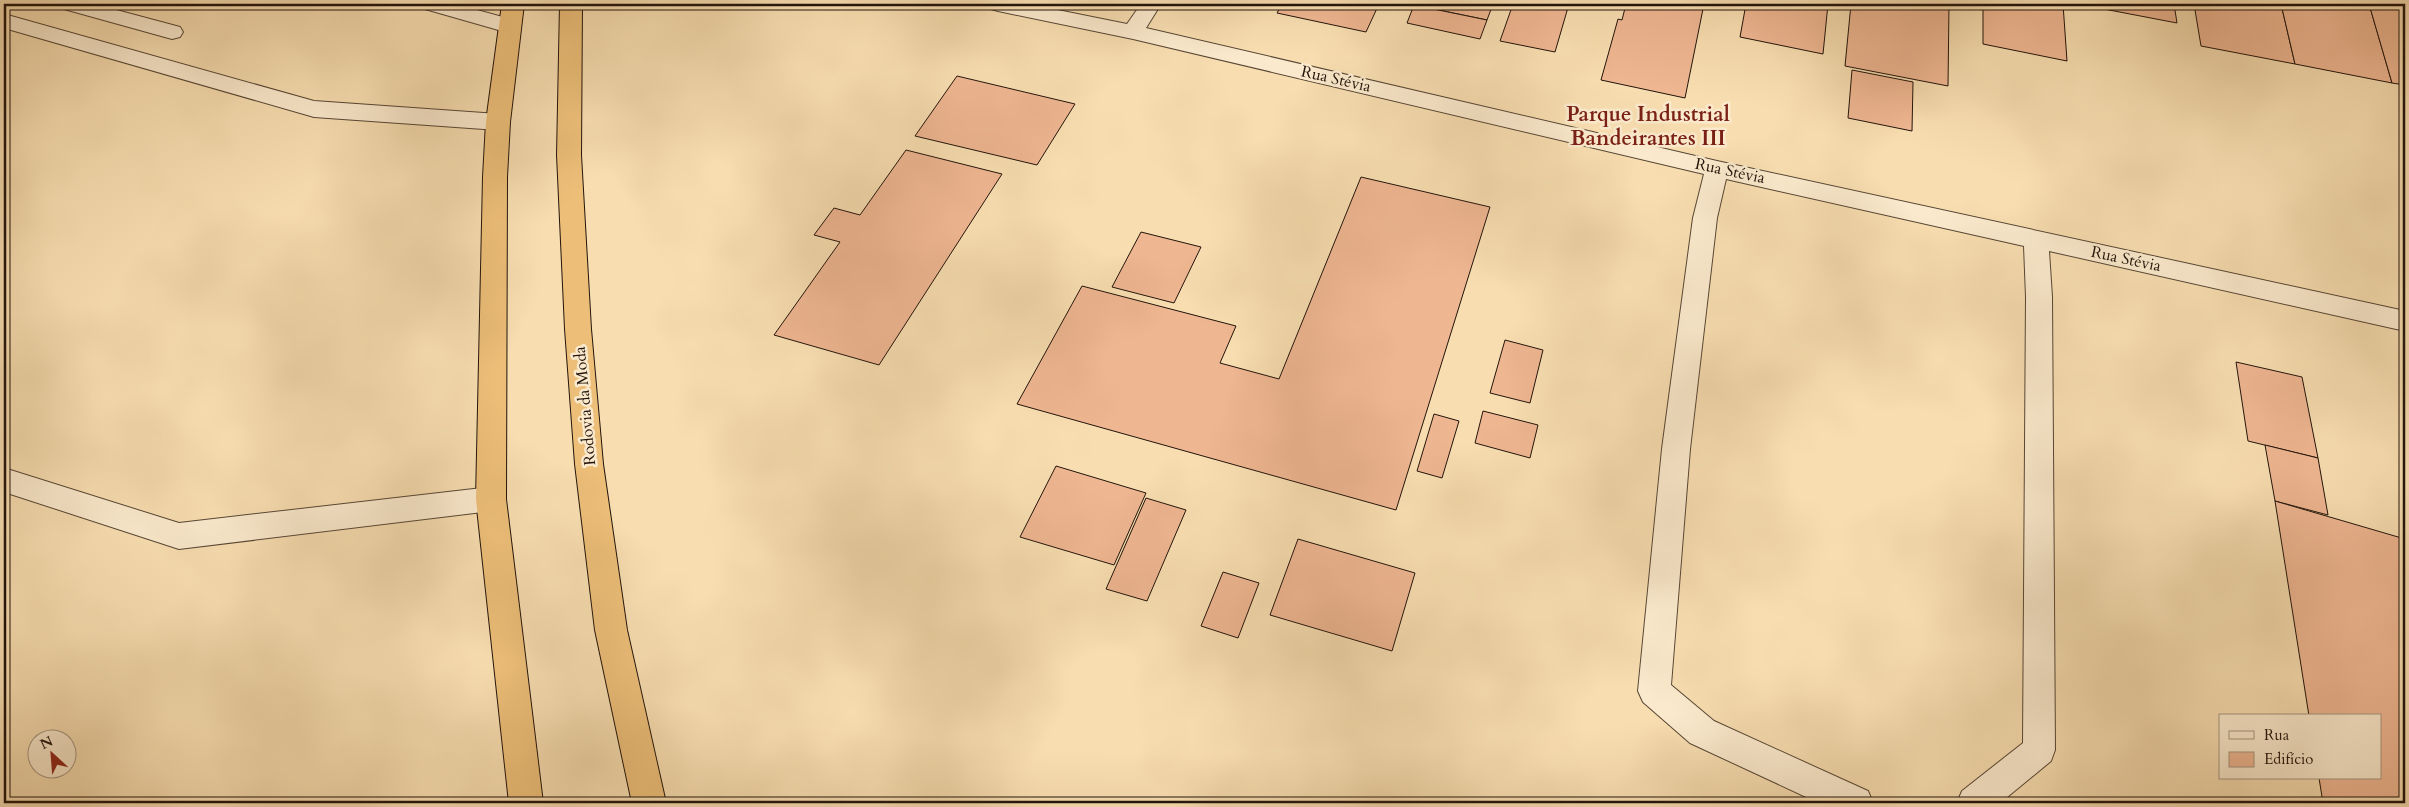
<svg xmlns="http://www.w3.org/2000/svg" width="2409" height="807" font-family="Cardo,serif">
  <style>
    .building { fill: #eeb691; stroke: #22140b }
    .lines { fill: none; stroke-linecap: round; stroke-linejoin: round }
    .minor-casing { stroke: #574634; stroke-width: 2 }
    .highway-casing { stroke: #22140b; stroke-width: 2 }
    .minor { fill: #fae9cc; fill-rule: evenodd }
    .highway { fill: #ecbe78; fill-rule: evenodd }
    .labels { text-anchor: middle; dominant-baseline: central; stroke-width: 5; stroke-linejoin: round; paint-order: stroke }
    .street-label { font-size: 16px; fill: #22140b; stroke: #fae9cc }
    .district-label { font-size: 21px; font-weight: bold; fill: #7a1f14; stroke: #fae9cc }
  </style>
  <rect width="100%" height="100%" fill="#f7ddb0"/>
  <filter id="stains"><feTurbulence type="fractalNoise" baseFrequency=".004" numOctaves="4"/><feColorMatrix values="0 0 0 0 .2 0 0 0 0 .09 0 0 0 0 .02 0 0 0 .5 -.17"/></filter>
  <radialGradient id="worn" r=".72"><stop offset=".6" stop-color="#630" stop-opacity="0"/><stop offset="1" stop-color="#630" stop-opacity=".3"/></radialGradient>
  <g class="building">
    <polygon points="1282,4 1379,4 1366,32 1277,13"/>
    <polygon points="1410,4 1493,4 1487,20"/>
    <polygon points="1513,4 1569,4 1555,52 1500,41"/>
    <polygon points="1626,4 1704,4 1685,98 1601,80 1618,19 1622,20"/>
    <polygon points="1746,4 1828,4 1823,54 1740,37"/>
    <polygon points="1851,4 1949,4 1948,86 1845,66"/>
    <polygon points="1983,4 2063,4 2067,61 1983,44"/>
    <polygon points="2083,4 2174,4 2177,23 2083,5"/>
    <polygon points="2194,4 2281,4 2295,64 2201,46"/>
    <polygon points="2281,4 2369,4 2392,83 2295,64"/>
    <polygon points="2369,4 2405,4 2405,85 2392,83"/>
    <polygon points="1414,5 1487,20 1480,39 1407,23"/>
    <polygon points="1852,70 1913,82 1912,131 1848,118"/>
    <polygon points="957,76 1075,104 1037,165 915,136"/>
    <polygon points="906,150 1002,174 879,365 774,335 840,242 814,235 834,208 860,215"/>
    <polygon points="1361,177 1490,207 1396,510 1017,404 1082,286 1236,326 1220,363 1279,379"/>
    <polygon points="1141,232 1201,247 1174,303 1112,287"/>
    <polygon points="1505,340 1543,350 1530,403 1490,393"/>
    <polygon points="2236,362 2302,377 2318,458 2248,441"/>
    <polygon points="1483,411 1538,425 1530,458 1475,443"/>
    <polygon points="1434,414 1459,421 1442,478 1417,471"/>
    <polygon points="2265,445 2318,458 2328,515 2275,501"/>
    <polygon points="1056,466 1146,493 1114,565 1020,537"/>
    <polygon points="1146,498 1186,510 1147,601 1106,589"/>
    <polygon points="2275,501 2405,539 2405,803 2323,803 2319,778 2380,778 2380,716 2309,716"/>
    <polygon points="1298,539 1415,573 1392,651 1270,615"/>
    <polygon points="1223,572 1259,583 1238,638 1201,626"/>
  </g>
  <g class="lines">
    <defs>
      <g id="minor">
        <polygon points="60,4 94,4 180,27 183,32 180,37 172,39 64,9"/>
        <polygon points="421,4 455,4 517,21 520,26 517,31 509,33 425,9"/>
        <polygon points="987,4 1028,4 1127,24 1141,4 1161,4 1146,28 1717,161 2405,311 2405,331 2049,251 2052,297 2055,750 2051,761 2000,803 1957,803 1962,791 2023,743 2026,297 2024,246 1726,179 1717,218 1690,449 1671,685 1714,721 1868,791 1873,803 1819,803 1690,743 1643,702 1638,691 1662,449 1693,218 1704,174 1133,39 998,11 991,9"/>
        <polygon points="4,14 314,101 498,114 506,117 510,122 506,127 498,130 314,117 4,28"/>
        <polygon points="4,468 179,523 491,487 501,490 506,499 501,508 491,511 179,549 4,492"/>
      </g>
      <g id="highway">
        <polygon points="502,4 524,4 510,122 507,177 506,499 543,803 509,803 476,499 483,177 486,122"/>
        <polygon points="560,4 582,4 581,155 591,329 603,464 627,630 666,803 632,803 595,630 575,464 565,329 557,155"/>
      </g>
    </defs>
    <use href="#minor" class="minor-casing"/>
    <use href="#highway" class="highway-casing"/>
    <use href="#minor" class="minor"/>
    <use href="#highway" class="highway"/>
  </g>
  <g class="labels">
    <g class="street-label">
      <text transform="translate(1336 79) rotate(13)">Rua Stévia</text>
      <text transform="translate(1730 171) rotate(12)">Rua Stévia</text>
      <text transform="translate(2126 259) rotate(12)">Rua Stévia</text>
      <text transform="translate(585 406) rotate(-95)">Rodovia da Moda</text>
    </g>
    <g class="district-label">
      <text x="1648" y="114">Parque Industrial<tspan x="1648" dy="24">Bandeirantes III</tspan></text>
    </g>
  </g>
  <rect width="2409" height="807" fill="none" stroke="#f7ddb0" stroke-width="20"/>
  <rect x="5" y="5" width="2399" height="797" fill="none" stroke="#22140b" stroke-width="2.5"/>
  <rect x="10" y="10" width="2389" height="787" fill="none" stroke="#22140b"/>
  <rect x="2219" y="714" width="162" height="65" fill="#fae9cc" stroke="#a4947f"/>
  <rect x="2229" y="731" width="25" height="8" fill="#fae9cc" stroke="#a4947f"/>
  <text x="2264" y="740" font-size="15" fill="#22140b">Rua</text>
  <rect x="2229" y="752" width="25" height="15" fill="#eeb691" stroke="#a4947f"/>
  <text x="2264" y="764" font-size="15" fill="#22140b">Edifício</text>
  <g transform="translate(52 754) rotate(334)"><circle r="24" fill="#fae9cc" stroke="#a4947f"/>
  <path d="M0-4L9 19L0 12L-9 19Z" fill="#8f2418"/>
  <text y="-8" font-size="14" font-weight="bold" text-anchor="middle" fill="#22140b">N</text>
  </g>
  <rect width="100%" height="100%" filter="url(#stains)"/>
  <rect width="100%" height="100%" fill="url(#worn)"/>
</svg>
